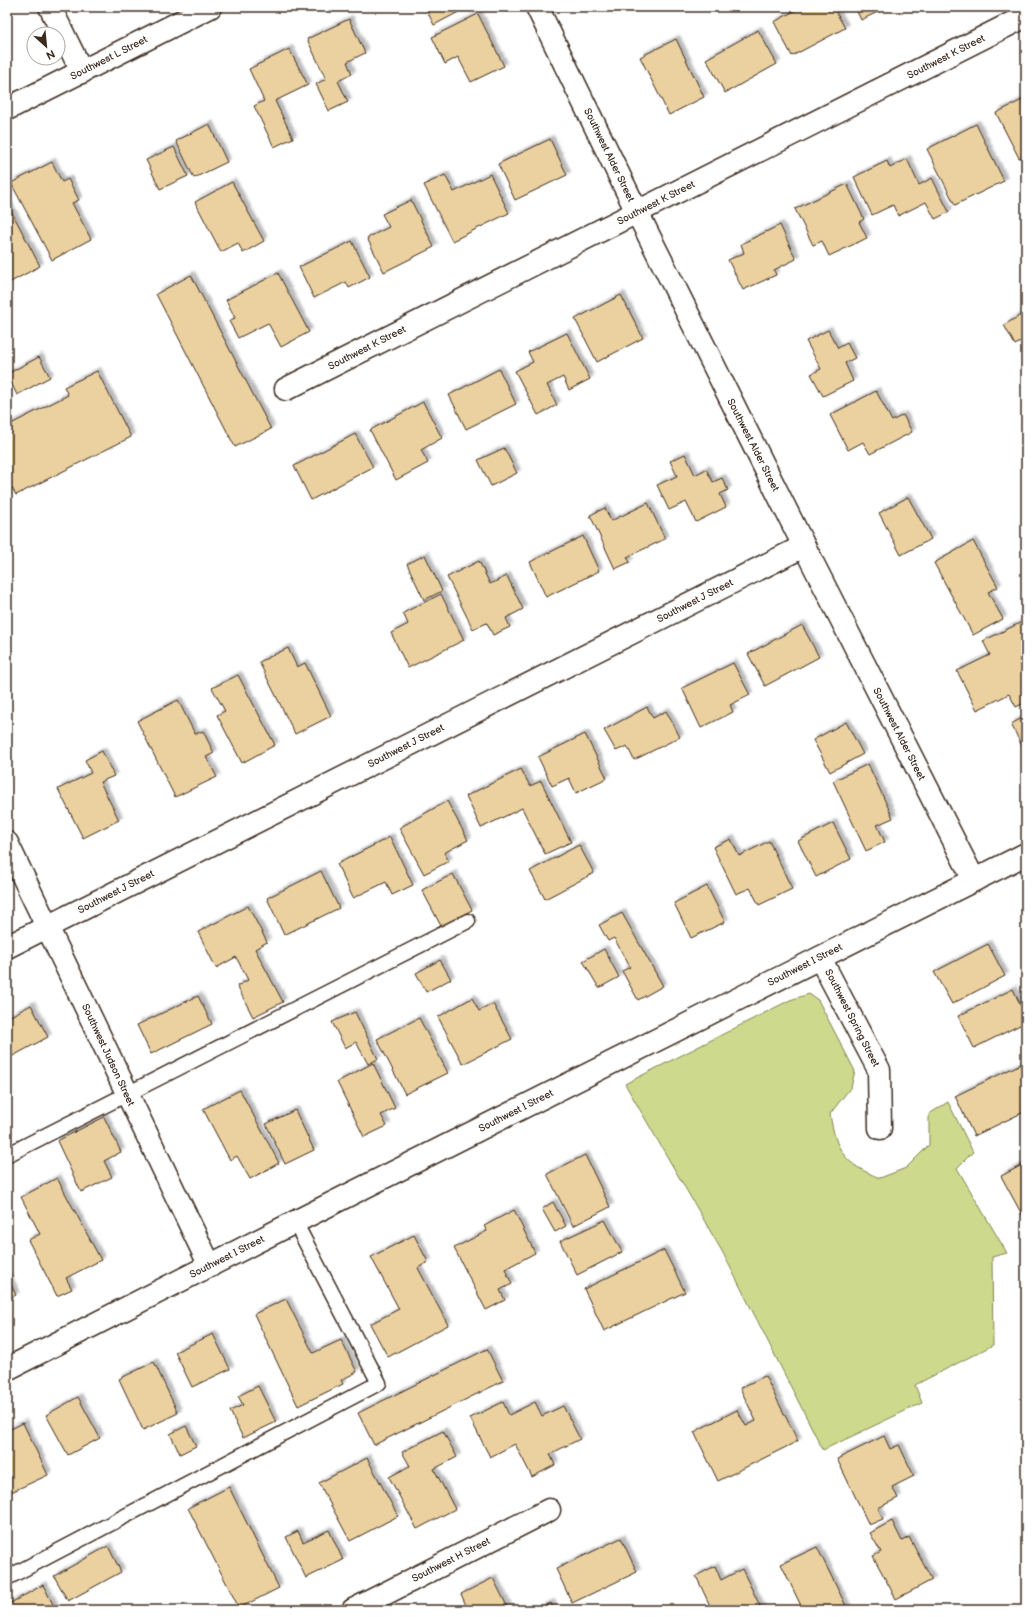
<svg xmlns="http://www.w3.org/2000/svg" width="1033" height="1617" font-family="'Balsamiq Sans',sans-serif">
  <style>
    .green { fill: #cdd98c; stroke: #848255 }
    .building { fill: #ebd1a0; stroke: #3b2a1e; filter: url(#shadow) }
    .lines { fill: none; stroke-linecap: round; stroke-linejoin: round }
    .service-casing { stroke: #3b2a1e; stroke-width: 17 }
    .minor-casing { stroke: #3b2a1e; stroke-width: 25 }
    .service { stroke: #fff; stroke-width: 14 }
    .minor { stroke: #fff; stroke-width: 22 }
    .labels { text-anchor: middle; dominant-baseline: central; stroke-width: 3.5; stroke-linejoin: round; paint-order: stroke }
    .street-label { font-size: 10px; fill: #3b2a1e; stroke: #fff }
  </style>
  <defs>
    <filter id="shadow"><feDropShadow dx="3.5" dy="-3.5" stdDeviation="1" flood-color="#0004"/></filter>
  </defs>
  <rect width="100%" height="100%" fill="#fff"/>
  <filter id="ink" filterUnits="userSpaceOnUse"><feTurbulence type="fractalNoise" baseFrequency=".025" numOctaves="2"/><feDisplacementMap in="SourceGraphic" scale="8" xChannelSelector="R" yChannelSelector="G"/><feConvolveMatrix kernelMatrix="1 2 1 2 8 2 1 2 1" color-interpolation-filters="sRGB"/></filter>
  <g filter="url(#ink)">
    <path class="green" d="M809,994L818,1000L855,1071L851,1087L830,1114C836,1151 844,1164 880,1178L906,1168L929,1145V1114L948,1102L973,1152L957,1168L1007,1253L992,1257L993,1345L915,1385L922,1403L823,1450L723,1253L625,1084L790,1000Z"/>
    <g class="building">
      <polygon points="425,7 468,7 434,25"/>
      <polygon points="802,7 833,7 845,28 792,56 774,22"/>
      <polygon points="855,7 888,7 861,20"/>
      <polygon points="478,14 504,66 471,82 458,57 445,64 432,37"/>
      <polygon points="349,19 365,53 347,62 352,74 338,81 348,102 329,111 316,84 326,79 307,39"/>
      <polygon points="758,30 777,64 725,93 706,59"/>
      <polygon points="676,39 704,97 669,115 640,57"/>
      <polygon points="289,49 308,85 275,101 293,138 274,147 254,106 264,101 249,69"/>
      <polygon points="1026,98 1026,155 1019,158 996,113"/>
      <polygon points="209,124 227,162 194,178 176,141"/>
      <polygon points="976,124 1004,181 955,205 927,149"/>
      <polygon points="550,139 567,175 515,200 498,164"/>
      <polygon points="174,147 188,176 160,189 146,160"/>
      <polygon points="907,159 919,185 932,178 949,212 935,219 926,202 898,216 893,205 872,215 854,177 887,161 890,168"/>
      <polygon points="52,162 62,182 68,179 79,200 72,203 91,239 52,260 11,183"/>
      <polygon points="490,174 509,213 452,241 424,185 445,175 454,192"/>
      <polygon points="232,182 264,241 243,253 238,243 221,252 195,202"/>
      <polygon points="847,184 864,219 859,222 867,238 829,256 822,241 813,245 795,209"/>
      <polygon points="411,200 434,247 384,272 367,238 389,227 382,214"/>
      <polygon points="7,203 40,266 7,284"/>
      <polygon points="780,225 796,259 774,270 776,275 743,290 728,260 744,253 741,244"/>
      <polygon points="352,241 370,277 349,288 346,282 314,298 299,267"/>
      <polygon points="278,273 309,332 281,347 268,323 238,338 229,321 235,318 226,300"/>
      <polygon points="191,275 271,429 235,447 156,294"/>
      <polygon points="621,295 643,338 597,362 575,319"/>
      <polygon points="1026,312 1026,339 1015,345 1004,325"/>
      <polygon points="828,330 838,348 847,343 855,358 845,363 853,381 823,396 811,374 821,369 806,341"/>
      <polygon points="567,333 590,379 569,390 563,377 547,385 557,405 538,415 515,371 533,362 528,352"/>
      <polygon points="39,357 50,377 17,395 7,374"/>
      <polygon points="499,369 516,404 466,429 449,395"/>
      <polygon points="97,371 131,437 16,495 7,479 7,426 68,395 64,387"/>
      <polygon points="876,391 892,421 903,415 912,432 870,454 863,442 848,450 830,415"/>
      <polygon points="423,402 442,438 421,450 428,463 396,480 370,430"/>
      <polygon points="355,434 373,467 311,500 294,466"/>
      <polygon points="504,448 517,473 491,486 478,460"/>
      <polygon points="685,454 695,475 706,469 713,482 722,478 728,490 720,494 726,507 696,522 686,502 669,510 657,485 677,476 670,461"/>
      <polygon points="908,497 931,539 901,555 879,513"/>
      <polygon points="648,503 665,539 627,557 630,562 615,569 590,515 605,508 611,521"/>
      <polygon points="583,536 599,571 546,597 530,562"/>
      <polygon points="973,541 998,587 988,592 1003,619 973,635 934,563"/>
      <polygon points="425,555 442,591 424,600 407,564"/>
      <polygon points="479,561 490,584 507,576 523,609 506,618 510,627 493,635 487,623 473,629 447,577"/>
      <polygon points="441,594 464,640 408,668 391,633 408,624 403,613"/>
      <polygon points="1026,620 1026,702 1016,707 1009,694 977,710 957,671 990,655 983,641"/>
      <polygon points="802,625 819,657 765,686 748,654"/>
      <polygon points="288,648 297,667 305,663 331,716 295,734 259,662"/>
      <polygon points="733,663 750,695 730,705 733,712 701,728 682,688"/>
      <polygon points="238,675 275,745 242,763 217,715 225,711 212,688"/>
      <polygon points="178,700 195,734 203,731 214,753 206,757 217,777 175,797 137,721"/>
      <polygon points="647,707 653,718 666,711 680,737 634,760 627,746 616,751 604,730"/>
      <polygon points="1026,716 1026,754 1011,724"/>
      <polygon points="846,722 863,754 830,772 813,740"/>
      <polygon points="585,734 607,778 576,793 569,778 552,786 538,757"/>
      <polygon points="102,751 114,776 100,782 119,820 83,838 58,789 91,773 85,760"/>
      <polygon points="868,764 893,818 877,825 885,842 866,851 833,781"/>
      <polygon points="521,769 530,786 541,781 571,842 545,854 522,808 481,828 466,796"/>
      <polygon points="447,801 468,840 444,853 449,861 424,874 399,828"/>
      <polygon points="833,823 851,859 816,877 798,841"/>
      <polygon points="390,837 413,885 392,895 386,882 353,898 337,864"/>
      <polygon points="731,839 739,856 769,841 792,889 759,905 750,888 736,894 713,847"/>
      <polygon points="579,845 594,873 545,899 530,871"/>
      <polygon points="321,871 339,908 284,935 267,898"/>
      <polygon points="453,874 472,910 441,926 422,890"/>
      <polygon points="707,886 725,922 691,938 674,903"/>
      <polygon points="248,906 267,942 255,949 283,1002 253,1017 237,986 248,980 236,957 216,968 198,932"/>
      <polygon points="622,913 663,986 638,1000 622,971 630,967 614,938 608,941 599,925"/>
      <polygon points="988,944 1005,976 952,1004 934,972"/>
      <polygon points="604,949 619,977 599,988 583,961"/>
      <polygon points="440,960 451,979 426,992 416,973"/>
      <polygon points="1013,989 1026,1017 1026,1022 974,1048 958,1016"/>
      <polygon points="198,996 212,1024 151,1054 137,1025"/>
      <polygon points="472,998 479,1011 493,1004 512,1039 463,1064 438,1017"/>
      <polygon points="31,1005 48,1037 11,1057 7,1049 7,1018"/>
      <polygon points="355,1012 378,1059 368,1064 356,1042 345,1048 332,1022"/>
      <polygon points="419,1018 448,1073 405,1094 377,1039"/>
      <polygon points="373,1063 395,1108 381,1115 387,1126 364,1137 337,1082"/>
      <polygon points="1023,1063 1026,1070 1026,1111 974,1136 955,1096"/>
      <polygon points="240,1090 279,1163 250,1179 237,1156 230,1160 203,1109"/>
      <polygon points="295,1110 314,1150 285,1164 266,1124"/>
      <polygon points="104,1117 121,1152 104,1161 112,1177 81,1192 57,1141"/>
      <polygon points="585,1155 610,1207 573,1226 547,1174"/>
      <polygon points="1026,1163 1026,1222 1001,1176"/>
      <polygon points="57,1178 101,1260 66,1278 72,1289 57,1296 28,1240 40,1234 21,1197"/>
      <polygon points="553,1202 566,1226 555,1232 542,1209"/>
      <polygon points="514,1210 535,1253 505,1269 512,1284 500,1290 505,1300 486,1310 454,1248 487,1231 484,1226"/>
      <polygon points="605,1220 622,1252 577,1275 560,1241"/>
      <polygon points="414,1235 428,1262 418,1268 448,1325 388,1357 370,1324 399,1309 371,1257"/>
      <polygon points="664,1250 685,1292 604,1331 584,1289"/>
      <polygon points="7,1276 16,1295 7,1299"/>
      <polygon points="286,1299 313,1353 341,1340 357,1372 341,1380 343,1384 298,1406 254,1314"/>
      <polygon points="213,1334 230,1369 192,1387 175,1352"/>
      <polygon points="487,1349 503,1381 374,1445 358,1413"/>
      <polygon points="154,1362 178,1413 143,1430 119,1379"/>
      <polygon points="765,1376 798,1441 718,1481 694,1432 737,1410 746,1426 756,1421 740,1388"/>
      <polygon points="258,1386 276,1422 243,1438 230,1411 243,1405 238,1396"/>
      <polygon points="78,1397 100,1438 68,1455 46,1415"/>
      <polygon points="503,1402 509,1415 535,1402 542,1416 563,1406 580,1439 550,1454 555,1465 532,1477 515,1444 490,1457 470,1418"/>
      <polygon points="23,1423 48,1475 7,1494 7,1431"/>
      <polygon points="186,1426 196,1446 180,1454 170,1434"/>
      <polygon points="443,1431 457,1457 434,1469 455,1509 417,1529 389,1477 410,1466 402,1452"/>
      <polygon points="884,1436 890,1449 899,1445 914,1476 892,1487 898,1498 878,1508 883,1519 869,1525 837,1459"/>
      <polygon points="367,1458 398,1516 350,1541 319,1483"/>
      <polygon points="229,1487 279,1588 239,1608 188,1508"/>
      <polygon points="892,1521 902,1541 909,1537 932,1580 896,1599 873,1556 881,1552 870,1533"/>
      <polygon points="329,1530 343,1560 306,1578 286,1537 298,1531 303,1542"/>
      <polygon points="621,1538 637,1572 572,1603 556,1569"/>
      <polygon points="108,1546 121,1572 68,1601 54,1576"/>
      <polygon points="817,1547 848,1610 803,1610 781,1564"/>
      <polygon points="715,1566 721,1580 742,1569 762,1610 712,1610 696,1576"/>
      <polygon points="493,1578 509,1610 468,1610 461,1594"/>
      <polygon points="43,1585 56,1610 8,1610 7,1605"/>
      <polygon points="551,1603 554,1610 536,1610"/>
    </g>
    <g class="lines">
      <defs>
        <g id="service">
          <polyline points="7,1155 468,921"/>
          <polyline points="7,1578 379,1383 295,1222"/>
        </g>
        <g id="minor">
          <polyline points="50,7 82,72"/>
          <polyline points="537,7 637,212 804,546 974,880"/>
          <polyline points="7,109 210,7"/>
          <polyline points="286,389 1026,16"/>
          <polyline points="7,843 210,1266"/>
          <polyline points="7,947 804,546"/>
          <polyline points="820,958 879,1070 880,1128"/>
          <polyline points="7,1369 295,1222 1026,854"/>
          <polyline points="353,1610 549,1510"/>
        </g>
      </defs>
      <use href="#service" class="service-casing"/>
      <use href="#minor" class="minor-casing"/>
      <use href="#service" class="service"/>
      <use href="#minor" class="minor"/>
    </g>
  </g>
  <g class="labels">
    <g class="street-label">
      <text transform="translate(946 57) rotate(-27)">Southwest K Street</text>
      <text transform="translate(109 58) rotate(-27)">Southwest L Street</text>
      <text transform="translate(609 155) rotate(64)">Southwest Alder Street</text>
      <text transform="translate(656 203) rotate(-27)">Southwest K Street</text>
      <text transform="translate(367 348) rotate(-27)">Southwest K Street</text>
      <text transform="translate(753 445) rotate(63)">Southwest Alder Street</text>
      <text transform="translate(695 601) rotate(-27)">Southwest J Street</text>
      <text transform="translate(899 734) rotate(63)">Southwest Alder Street</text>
      <text transform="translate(406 746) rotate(-27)">Southwest J Street</text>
      <text transform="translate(116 892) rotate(-27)">Southwest J Street</text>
      <text transform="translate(805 965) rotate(-27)">Southwest I Street</text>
      <text transform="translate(852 1018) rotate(63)">Southwest Spring Street</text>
      <text transform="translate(108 1055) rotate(65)">Southwest Judson Street</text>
      <text transform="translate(516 1111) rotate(-27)">Southwest I Street</text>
      <text transform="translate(227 1257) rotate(-27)">Southwest I Street</text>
      <text transform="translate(451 1560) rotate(-27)">Southwest H Street</text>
    </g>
  </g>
  <rect width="1033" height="1617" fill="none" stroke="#fff" stroke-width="24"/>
  <rect x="12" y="12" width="1009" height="1593" fill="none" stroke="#3b2a1e" stroke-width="1.5" filter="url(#ink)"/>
  <g transform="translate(46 46) rotate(153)"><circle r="19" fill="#ffffff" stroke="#b1aaa5"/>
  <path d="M0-3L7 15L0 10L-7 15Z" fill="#3b2a1e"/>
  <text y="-6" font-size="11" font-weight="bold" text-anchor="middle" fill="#3b2a1e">N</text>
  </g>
</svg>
